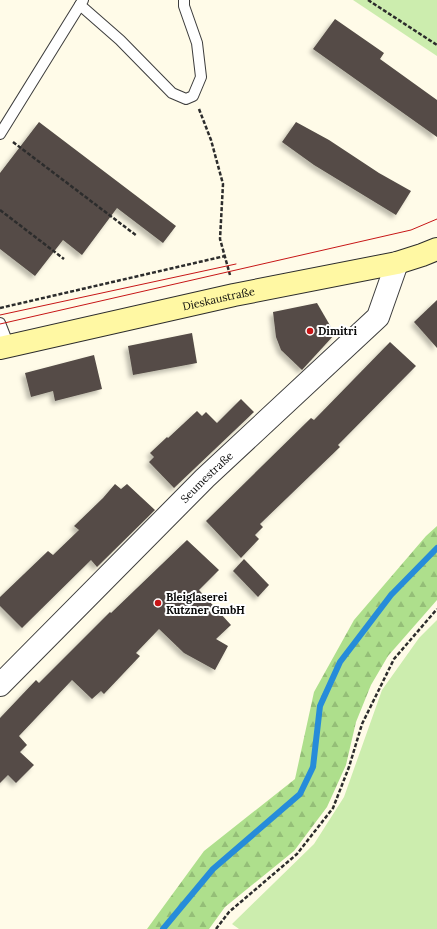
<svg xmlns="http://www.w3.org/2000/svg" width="437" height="929" font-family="Lora,serif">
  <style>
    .grass { fill: #ccedae }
    .forest { fill: url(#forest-firs) }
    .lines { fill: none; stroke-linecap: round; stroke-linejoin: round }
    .stream { stroke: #268cda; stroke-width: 6 }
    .building { fill: #544c46; filter: url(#shadow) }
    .service-casing { stroke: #3d3d3d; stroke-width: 12 }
    .tertiary-casing { stroke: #3d3d3d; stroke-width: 24 }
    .secondary-casing { stroke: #2c2c2c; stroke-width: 24 }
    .path { stroke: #2c2c2c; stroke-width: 2.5; stroke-dasharray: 4 2; stroke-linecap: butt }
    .service { stroke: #fff; stroke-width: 10 }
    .tertiary { stroke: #fff; stroke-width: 22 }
    .secondary { stroke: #fff8a3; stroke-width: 22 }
    .tram { stroke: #c71617; stroke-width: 1 }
    .poi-dot { fill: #c71617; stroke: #fff; stroke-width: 1.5 }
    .labels { text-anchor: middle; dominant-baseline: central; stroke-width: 4; stroke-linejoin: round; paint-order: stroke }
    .street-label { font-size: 11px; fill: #0a0a0a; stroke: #fff }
    .poi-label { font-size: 11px; font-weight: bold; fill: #0a0a0a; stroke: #fff; text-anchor: start }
  </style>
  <defs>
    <pattern id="forest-firs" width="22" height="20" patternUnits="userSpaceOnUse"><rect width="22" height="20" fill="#aedf8c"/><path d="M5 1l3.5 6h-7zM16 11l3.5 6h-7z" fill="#94be77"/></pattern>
    <filter id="shadow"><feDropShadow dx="-3.5" dy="3.5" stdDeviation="2" flood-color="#0004"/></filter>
  </defs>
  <rect width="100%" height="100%" fill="#fffbe8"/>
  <g class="grass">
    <polygon points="353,0 437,0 437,56"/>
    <polygon points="437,620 437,929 239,929 232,924 314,844 344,797 382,690 419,638"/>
  </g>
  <polygon class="forest" points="437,526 437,600 388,656 371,685 356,722 346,765 327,807 294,851 225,907 209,929 147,929 204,851 295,779 314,692 354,620 426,536"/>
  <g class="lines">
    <polyline class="stream" points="163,929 213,869 300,794 313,767 320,706 340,662 391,595 437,548"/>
  </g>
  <g class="building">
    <polygon points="335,19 384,53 380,59 437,100 437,137 313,49"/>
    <polygon points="39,122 176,226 163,243 117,208 82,255 63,240 35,276 0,249 0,173"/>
    <polygon points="296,122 329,140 379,173 411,191 396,215 314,165 282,142"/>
    <polygon points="437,300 437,348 414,322"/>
    <polygon points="317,303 335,334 302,370 281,350 276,337 273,312"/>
    <polygon points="192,333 197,363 133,375 128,346"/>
    <polygon points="390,342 416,366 338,445 340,447 260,524 263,527 255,535 259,539 241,558 206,521 311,418 314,420"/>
    <polygon points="94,355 102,389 55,401 53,391 31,397 25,373"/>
    <polygon points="241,399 254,412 174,488 149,462 154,457 150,453 167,437 168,438 197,411 202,416 206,412 217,423"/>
    <polygon points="115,484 121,489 127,484 155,510 97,567 91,560 22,628 0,606 0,597 48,551 53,555 79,530 74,526 103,498"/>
    <polygon points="187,540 219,570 199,590 231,625 216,639 228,646 215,670 184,653 159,629 136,653 140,656 104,694 101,691 92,699 72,680 19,736 27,745 20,752 34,765 16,783 8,775 0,783 0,718 36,680 39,683 110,612 111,613"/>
    <polygon points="244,559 269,585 258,597 233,571"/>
  </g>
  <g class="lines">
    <defs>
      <g id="service">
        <polyline points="80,5 120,40 172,93 186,99 193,96 201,77 197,43 184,6 184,0"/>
        <polyline points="0,134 83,0"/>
        <polyline points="0,323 9,346"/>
      </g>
      <g id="tertiary">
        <path id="s1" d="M0,685L205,478L378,317L397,263"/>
      </g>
      <g id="secondary">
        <path id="s2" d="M0,348L234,295L397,263L422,255L437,249"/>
      </g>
    </defs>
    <use href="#service" class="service-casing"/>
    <use href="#tertiary" class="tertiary-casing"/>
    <use href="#secondary" class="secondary-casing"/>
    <g class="path">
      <polyline points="368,0 437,45"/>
      <polyline points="199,109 211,140 223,184 220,239 230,275"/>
      <polyline points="13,142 137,236"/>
      <polyline points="0,210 64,259"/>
      <polyline points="0,308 225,256"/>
      <polyline points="216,929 229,912 297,854 333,808 349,767 362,724 394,659 437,609"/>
    </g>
    <use href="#service" class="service"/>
    <use href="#tertiary" class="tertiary"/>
    <use href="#secondary" class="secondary"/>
    <g class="tram">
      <polyline points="0,315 236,264"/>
      <polyline points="0,324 411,230 437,219"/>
    </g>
  </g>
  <g class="poi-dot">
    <circle cx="310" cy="331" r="4"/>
    <circle cx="158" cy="603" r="4"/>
  </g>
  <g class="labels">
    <g class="street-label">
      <text stroke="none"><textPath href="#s2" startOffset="224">Dieskaustraße</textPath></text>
      <text stroke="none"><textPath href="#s1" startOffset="293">Seumestraße</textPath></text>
    </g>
    <g class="poi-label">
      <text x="318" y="331">Dimitri</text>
      <text x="166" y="597">Bleiglaserei<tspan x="166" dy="13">Kutzner GmbH</tspan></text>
    </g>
  </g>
</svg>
